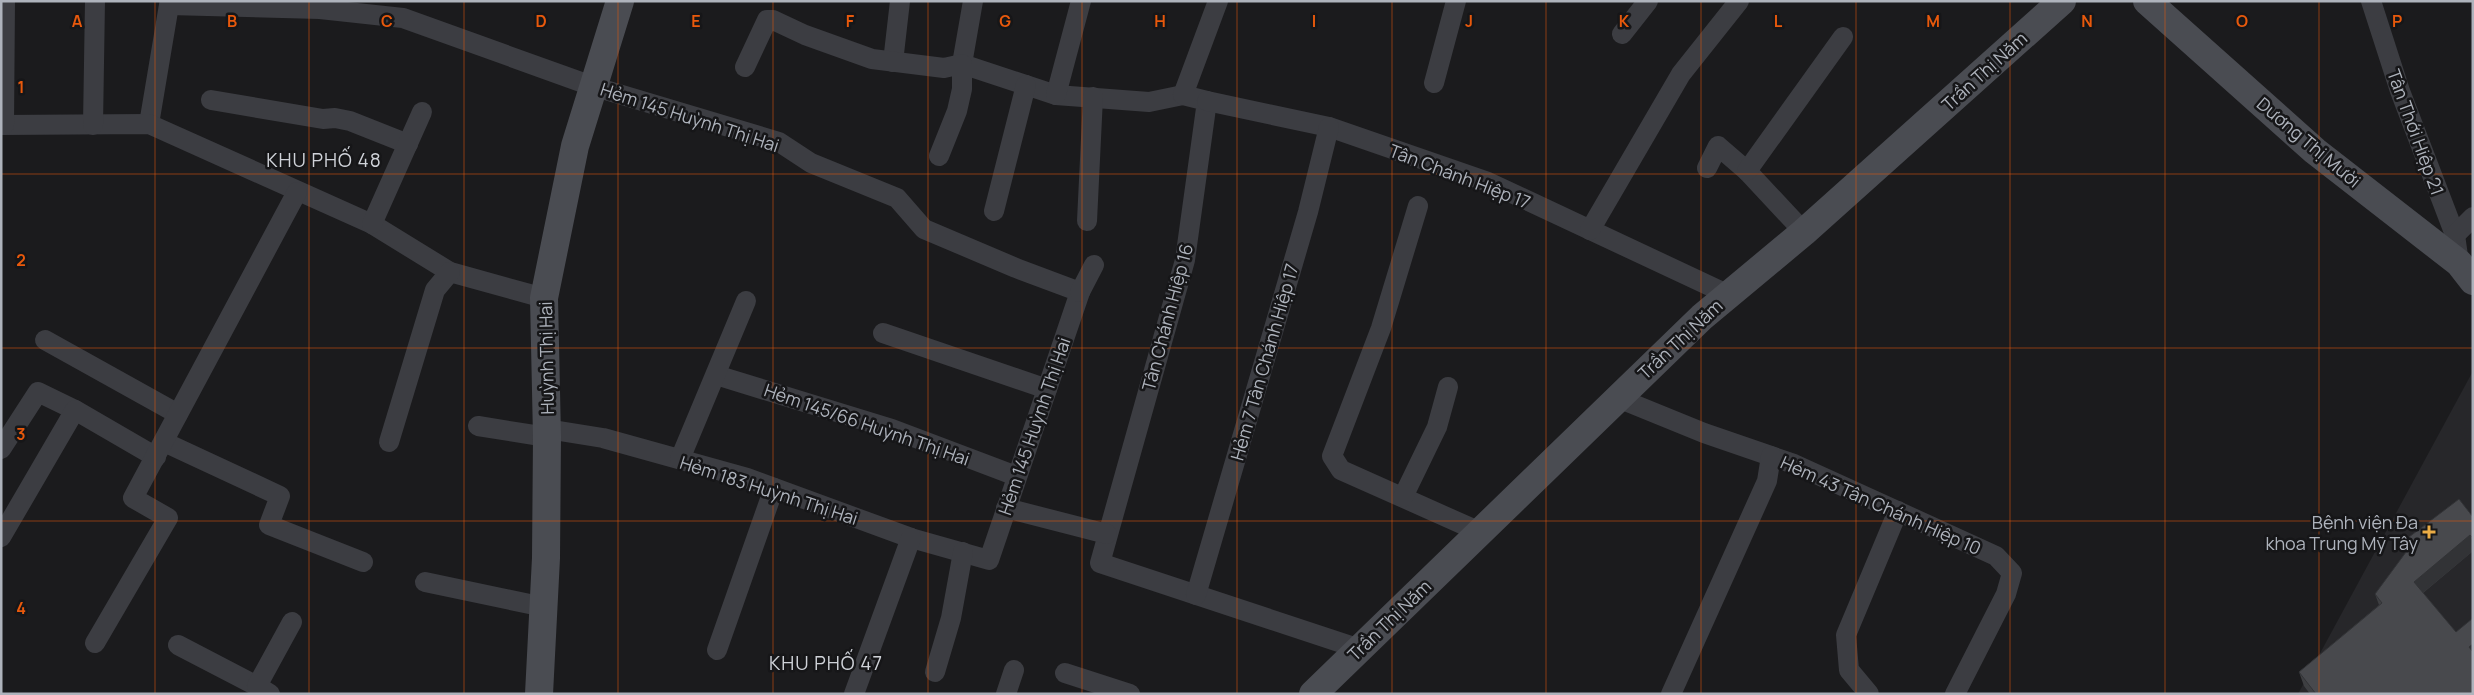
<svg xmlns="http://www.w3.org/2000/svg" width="2474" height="695" font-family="Manrope,sans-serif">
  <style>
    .built { fill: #27272a }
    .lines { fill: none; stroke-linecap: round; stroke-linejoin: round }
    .street { stroke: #3c3d42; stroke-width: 20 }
    .secondary { stroke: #4a4c52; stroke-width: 28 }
    .wall { fill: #3e3f42 }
    .shaded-wall { fill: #323336 }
    .building { fill: #48494d; stroke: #323336 }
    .grid { fill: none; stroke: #e8590c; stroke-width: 1; stroke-opacity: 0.55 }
    .poi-dot { fill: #ebac45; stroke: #161618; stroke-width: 2 }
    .labels { text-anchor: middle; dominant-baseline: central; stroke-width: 5; stroke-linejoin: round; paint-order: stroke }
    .street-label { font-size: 18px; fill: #aeb3bc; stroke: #161618 }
    .poi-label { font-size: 18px; fill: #aeb3bc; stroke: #161618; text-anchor: end }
    .neighbourhood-label { font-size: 19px; letter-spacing: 1px; fill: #cfd2d8; stroke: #161618 }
    .grid-label { font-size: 16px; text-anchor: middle; font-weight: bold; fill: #e8590c; stroke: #161618; stroke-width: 5; stroke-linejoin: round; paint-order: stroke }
  </style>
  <rect width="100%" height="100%" fill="#1b1b1d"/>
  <polygon class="built" points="2473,371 2473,694 2298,694"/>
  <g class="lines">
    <g class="street">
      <polyline points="973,1 962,64 1056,95 1149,102 1183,95"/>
      <polyline points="1218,1 1183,95 1207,101 1185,260 1100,563 1360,649"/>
      <polyline points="2371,1 2400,91 2455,235 2459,263"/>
      <polyline points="1622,34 1648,1"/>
      <polyline points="893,62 900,1"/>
      <polyline points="745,67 767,20 773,20 805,35 872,59 944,68 962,64 962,89 957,111 939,156"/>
      <polyline points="1434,83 1456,1"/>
      <polyline points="1056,95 1081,1"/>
      <polyline points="211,100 323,119 335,118 350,121 408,144"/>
      <polyline points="1207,101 1329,127 1488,182 1729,295"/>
      <polyline points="149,124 169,5 320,9 403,18 592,86 779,142 811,163 897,198 924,229 1016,268 1080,292 989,560 911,538 747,478 603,438 547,429"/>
      <polyline points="1,125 149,124 372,224 450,272 544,298"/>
      <polyline points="4,125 5,1"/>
      <polyline points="93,125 95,1"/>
      <polyline points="1707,168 1718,146 1747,171 1804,232"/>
      <polyline points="1747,171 1843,37"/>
      <polyline points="1418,206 1381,328 1332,456 1341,470 1480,532"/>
      <polyline points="994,211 1026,85"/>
      <polyline points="1087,221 1093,97"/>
      <polyline points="372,224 422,112"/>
      <polyline points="1590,230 1681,74 1739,1"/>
      <polyline points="2455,235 2473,217"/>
      <polyline points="1080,292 1094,265"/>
      <polyline points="883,333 1047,389"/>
      <polyline points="45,340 178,414"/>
      <polyline points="716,375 892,429 1016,476"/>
      <polyline points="1618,398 1704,433 1794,464 1996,556 2012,573 2006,594 1955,694"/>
      <polyline points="478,426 547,437"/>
      <polyline points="164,442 280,496 269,525 363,562"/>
      <polyline points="389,442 435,290 450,272"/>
      <polyline points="1,449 38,392 75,410"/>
      <polyline points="680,459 746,301"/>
      <polyline points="1403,497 1437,427 1448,387"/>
      <polyline points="1006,508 1107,534"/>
      <polyline points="1,537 75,410 156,457"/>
      <polyline points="425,582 544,607"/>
      <polyline points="1196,595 1308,212 1329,127"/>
      <polyline points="95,643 168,518 133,498 297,192"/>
      <polyline points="178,645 257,686"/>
      <polyline points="717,650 774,488"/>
      <polyline points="935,672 951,618 963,552"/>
      <polyline points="1065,673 1130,694"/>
      <polyline points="270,694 257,686 292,622"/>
      <polyline points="854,694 911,538"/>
      <polyline points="1006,694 1014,670"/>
      <polyline points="1671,694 1767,481 1771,456"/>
      <polyline points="1869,694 1849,670 1846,635 1898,511"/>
    </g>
    <g class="secondary">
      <polyline points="2147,1 2315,151 2459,263 2473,281"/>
      <polyline points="539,694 546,558 547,437 544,298 575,146 620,1"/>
      <polyline points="1313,694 1702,317 1804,232 2062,1"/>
    </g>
  </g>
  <polygon class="wall" points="2473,517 2473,551 2423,593 2473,694 2310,694 2304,686 2299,672 2379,605 2375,594"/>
  <g class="shaded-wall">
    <polygon points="2470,535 2473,542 2473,551 2419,596 2414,582"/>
    <polygon points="2473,644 2473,658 2469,647"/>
  </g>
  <polygon class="building" points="2459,499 2473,517 2473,538 2470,535 2414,582 2456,632 2473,618 2473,644 2469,647 2473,652 2473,694 2316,694 2299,672 2382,603 2375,594 2409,548 2409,537"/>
  <path class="grid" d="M155,1V694M309,1V694M464,1V694M618,1V694M773,1V694M928,1V694M1082,1V694M1237,1V694M1392,1V694M1546,1V694M1701,1V694M1856,1V694M2010,1V694M2165,1V694M2319,1V694M1,174H2473M1,348H2473M1,521H2473"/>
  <path class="poi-dot" d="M2426.5 524.5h5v5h5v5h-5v5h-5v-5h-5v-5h5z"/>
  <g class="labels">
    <g class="street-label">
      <text transform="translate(1984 71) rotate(-42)">Trần Thị Năm</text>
      <text transform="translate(690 117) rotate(18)">Hẻm 145 Huỳnh Thị Hai</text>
      <text transform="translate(2416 132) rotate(70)">Tân Thới Hiệp 21</text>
      <text transform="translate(2309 142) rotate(40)">Dương Thị Mười</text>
      <text transform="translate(1460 176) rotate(21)">Tân Chánh Hiệp 17</text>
      <text transform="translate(1167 317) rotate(-75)">Tân Chánh Hiệp 16</text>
      <text transform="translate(1680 339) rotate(-43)">Trần Thị Năm</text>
      <text transform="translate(546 358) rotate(-91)">Huỳnh Thị Hai</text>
      <text transform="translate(1264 362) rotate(-74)">Hẻm 7 Tân Chánh Hiệp 17</text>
      <text transform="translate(867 424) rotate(19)">Hẻm 145/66 Huỳnh Thị Hai</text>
      <text transform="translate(1034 426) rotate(-71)">Hẻm 145 Huỳnh Thị Hai</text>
      <text transform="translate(769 490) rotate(18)">Hẻm 183 Huỳnh Thị Hai</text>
      <text transform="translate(1881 505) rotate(24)">Hẻm 43 Tân Chánh Hiệp 10</text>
      <text transform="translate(1389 620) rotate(-44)">Trần Thị Năm</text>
    </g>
    <g class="poi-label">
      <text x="2418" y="522">Bệnh viện Đa<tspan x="2418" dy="21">khoa Trung Mỹ Tây</tspan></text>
    </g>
    <g class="neighbourhood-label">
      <text x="324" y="160">KHU PHỐ 48</text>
      <text x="826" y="663">KHU PHỐ 47</text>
    </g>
  </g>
  <g class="grid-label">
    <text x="77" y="27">A</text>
    <text x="232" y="27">B</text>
    <text x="387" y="27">C</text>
    <text x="541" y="27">D</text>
    <text x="696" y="27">E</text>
    <text x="850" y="27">F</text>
    <text x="1005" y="27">G</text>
    <text x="1160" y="27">H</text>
    <text x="1314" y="27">I</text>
    <text x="1469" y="27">J</text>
    <text x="1624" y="27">K</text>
    <text x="1778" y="27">L</text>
    <text x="1933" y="27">M</text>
    <text x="2087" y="27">N</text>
    <text x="2242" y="27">O</text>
    <text x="2397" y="27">P</text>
    <text x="21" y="93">1</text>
    <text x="21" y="266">2</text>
    <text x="21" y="440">3</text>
    <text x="21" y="614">4</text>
  </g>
  <rect width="2474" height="695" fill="none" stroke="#aeb3bc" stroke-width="5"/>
</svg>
